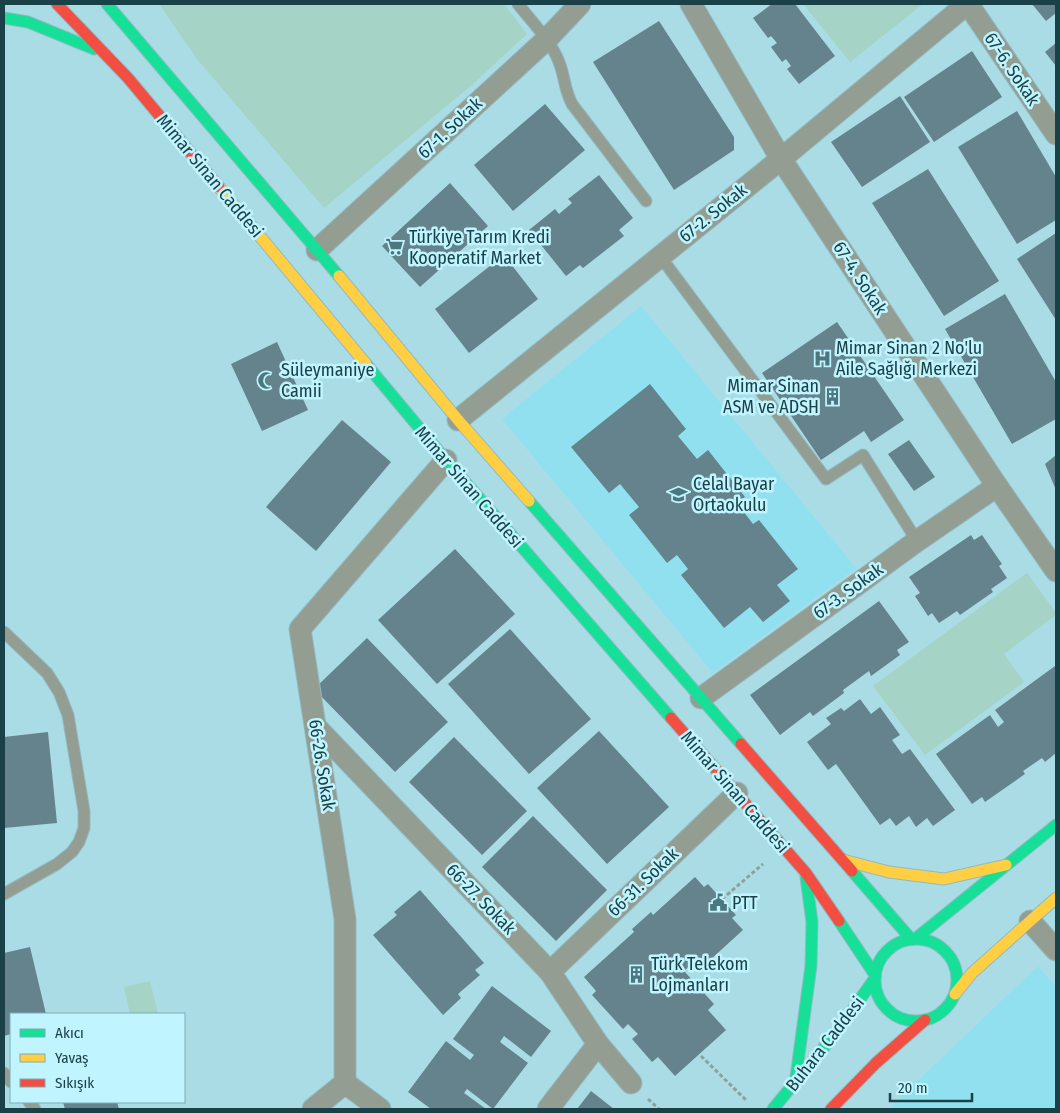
<svg xmlns="http://www.w3.org/2000/svg" width="1060" height="1113" font-family="'Fira Sans Condensed',sans-serif">
  <style>
    .built { fill: #91e0ef }
    .green { fill: #a5d3c5 }
    .building { fill: #64838c }
    .lines { fill: none; stroke-linecap: round; stroke-linejoin: round }
    .lane-casing { stroke: #92bac2; stroke-width: 13 }
    .street-casing { stroke: #92bac2; stroke-width: 23 }
    .fast-casing { stroke: #92bac2; stroke-width: 13 }
    .slow-casing { stroke: #92bac2; stroke-width: 13 }
    .jam-casing { stroke: #92bac2; stroke-width: 13 }
    .path { stroke: #8fa09c; stroke-width: 3; stroke-dasharray: 4 2.5; stroke-linecap: butt }
    .lane { stroke: #949d92; stroke-width: 11 }
    .street { stroke: #949d92; stroke-width: 21 }
    .fast { stroke: #16e098; stroke-width: 11 }
    .slow { stroke: #ffcf43; stroke-width: 11 }
    .jam { stroke: #f24e42; stroke-width: 11 }
    .labels { text-anchor: middle; dominant-baseline: central; stroke-width: 5; stroke-linejoin: round; paint-order: stroke }
    .street-label { font-size: 18px; fill: #1a4148; stroke: #c0f4fe }
    .poi-label { font-size: 18px; fill: #1a4148; stroke: #c0f4fe; text-anchor: start }
  </style>
  <rect width="100%" height="100%" fill="#aadce6"/>
  <g class="built">
    <polygon points="641,306 856,568 713,673 502,419"/>
    <polygon points="1038,966 1056,987 1056,1109 888,1109"/>
  </g>
  <g class="green">
    <polygon points="159,4 504,4 527,34 473,84 324,208 197,59"/>
    <polygon points="803,4 923,4 850,62"/>
    <polygon points="1027,573 1056,613 1056,615 1004,654 1024,682 925,755 873,686"/>
    <polygon points="150,981 158,1014 130,1014 124,987"/>
  </g>
  <g class="building">
    <polygon points="772,4 795,4 835,56 799,84 787,69 791,66 786,59 782,62 771,47 777,43 771,36 768,38 753,18"/>
    <polygon points="1032,4 1056,4 1056,13 1046,21"/>
    <polygon points="659,21 734,137 734,150 674,190 593,62"/>
    <polygon points="1056,43 1056,66 1045,52"/>
    <polygon points="972,51 1002,97 934,142 904,97"/>
    <polygon points="900,96 930,142 862,187 831,142"/>
    <polygon points="545,104 585,150 513,211 474,165"/>
    <polygon points="1017,111 1056,177 1056,220 1017,244 958,147"/>
    <polygon points="928,169 999,281 944,316 872,203"/>
    <polygon points="599,175 633,218 619,230 624,236 583,268 580,265 566,276 529,230 555,209 559,214 572,203 568,199"/>
    <polygon points="450,183 488,226 420,287 382,246"/>
    <polygon points="1056,233 1056,320 1017,259"/>
    <polygon points="504,255 538,299 469,353 435,309"/>
    <polygon points="1005,294 1056,382 1056,419 1012,444 945,329"/>
    <polygon points="837,322 904,420 871,442 864,431 821,460 762,373"/>
    <polygon points="277,342 308,410 262,431 231,364"/>
    <polygon points="650,384 686,429 678,436 697,459 708,450 745,497 737,503 753,524 759,520 798,569 777,585 790,601 763,622 750,607 724,628 681,575 688,569 677,555 667,563 629,515 639,507 620,484 609,493 571,447"/>
    <polygon points="342,420 391,462 316,551 266,507"/>
    <polygon points="909,440 935,477 914,491 888,454"/>
    <polygon points="1056,455 1056,490 1045,464"/>
    <polygon points="971,535 974,540 982,535 1002,564 999,566 1007,578 991,589 993,592 960,615 957,611 939,623 932,613 928,616 915,596 920,593 909,577"/>
    <polygon points="455,549 515,614 437,684 378,620"/>
    <polygon points="879,601 909,642 897,650 900,655 871,676 869,671 843,690 844,693 813,716 810,712 780,735 750,695"/>
    <polygon points="510,629 591,719 529,774 448,684"/>
    <polygon points="367,638 448,722 395,772 314,689"/>
    <polygon points="1055,666 1056,669 1056,753 1045,762 1042,758 1023,771 1025,774 985,802 982,797 972,804 936,754 990,715 998,727 1004,722 995,710"/>
    <polygon points="860,699 871,714 880,707 900,735 892,740 902,754 910,749 955,810 933,826 927,818 916,827 909,816 896,826 890,818 880,825 836,764 828,770 807,742 831,724 826,718 841,708 844,711"/>
    <polygon points="599,731 669,807 607,864 537,788"/>
    <polygon points="48,732 57,823 4,828 4,737"/>
    <polygon points="454,737 527,811 482,855 409,782"/>
    <polygon points="533,816 607,890 556,941 482,867"/>
    <polygon points="695,877 704,887 708,884 736,915 732,918 743,930 700,969 694,962 684,971 714,1004 708,1010 726,1030 675,1076 658,1057 652,1062 632,1039 638,1034 628,1024 623,1029 592,995 596,991 584,977 634,932 632,929 651,912 653,915"/>
    <polygon points="420,890 484,963 475,970 480,975 458,994 461,998 443,1015 373,935 397,915 394,912"/>
    <polygon points="30,947 46,1014 11,1014 11,1034 4,1036 4,953"/>
    <polygon points="492,986 551,1031 531,1057 504,1036 500,1042 528,1063 493,1109 467,1089 464,1093 486,1109 431,1109 408,1092 446,1041 470,1060 474,1055 453,1039"/>
    <polygon points="591,1091 614,1109 577,1109"/>
    <polygon points="63,1102 117,1102 119,1109 65,1109"/>
  </g>
  <g class="lines">
    <defs>
      <g id="lane">
        <path d="M518,4C532,22 551,41 559,62C565,77 564,89 572,104L646,201"/>
        <polyline points="660,256 826,479 863,455 917,541"/>
        <polyline points="4,632 47,673 59,692 68,715 84,811 84,828 79,842 72,852 57,864 4,894"/>
        <polyline points="4,1073 11,1082"/>
        <polyline points="29,1102 35,1109"/>
      </g>
      <g id="street">
        <polyline points="691,4 781,159 997,486 1056,571"/>
        <polyline points="968,4 1056,134"/>
        <polyline points="317,250 546,40 580,4"/>
        <polyline points="458,420 781,159 967,4"/>
        <polyline points="701,698 917,541 997,486"/>
        <polyline points="316,727 550,972 598,1044 631,1083"/>
        <polyline points="1030,921 1056,950"/>
        <polyline points="550,972 737,793"/>
        <polyline points="345,1083 380,1109"/>
        <polyline points="313,1109 345,1083 345,919 300,629 446,460"/>
        <polyline points="548,1109 598,1044"/>
      </g>
      <g id="fast">
        <polyline points="107,4 339,276"/>
        <polyline points="4,18 28,22 94,49"/>
        <polyline points="366,364 446,460 671,718"/>
        <polyline points="529,501 741,744"/>
        <polyline points="852,871 911,939"/>
        <polyline points="839,921 875,975"/>
        <circle cx="916" cy="980" r="41"/>
        <polyline points="915,939 1056,825"/>
        <polyline points="795,1084 811,966 812,922 806,877"/>
        <polyline points="773,1109 839,1029 875,978"/>
      </g>
      <g id="slow">
        <polyline points="219,187 366,364"/>
        <polyline points="339,276 458,420 529,501"/>
        <polyline points="843,860 889,872 944,879 1006,865"/>
        <polyline points="955,994 972,973 1056,898"/>
      </g>
      <g id="jam">
        <polyline points="57,4 128,78 219,187"/>
        <polyline points="671,718 806,873 839,921"/>
        <polyline points="741,744 852,871"/>
        <polyline points="831,1109 876,1063 925,1020"/>
      </g>
    </defs>
    <use href="#lane" class="lane-casing"/>
    <use href="#street" class="street-casing"/>
    <use href="#fast" class="fast-casing"/>
    <use href="#slow" class="slow-casing"/>
    <use href="#jam" class="jam-casing"/>
    <g class="path">
      <polyline points="722,899 763,864"/>
      <polyline points="701,1056 747,1101"/>
      <polyline points="648,1099 659,1109"/>
    </g>
    <use href="#lane" class="lane"/>
    <use href="#street" class="street"/>
    <use href="#fast" class="fast"/>
    <use href="#slow" class="slow"/>
    <use href="#jam" class="jam"/>
  </g>
  <defs>
    <symbol id="supermarket-bare" viewBox="-9 -9 18 18"><path d="M-6-5.5h2.5l.6 2H6L4.5 2H-2.5L-4.4-4H-6ZM-1.5 3.2a1.3 1.3 0 1 0 .1 0ZM3 3.2a1.3 1.3 0 1 0 .1 0Z" fill="#4c777f" stroke="#c0f4fe" stroke-width="2.5" paint-order="stroke"/></symbol>
    <symbol id="hospital-bare" viewBox="-9 -9 18 18"><path d="M-5-5h3v3.5h4V-5h3V5h-3V1.5h-4V5h-3Z" fill="#4c777f" stroke="#c0f4fe" stroke-width="2.5" paint-order="stroke"/></symbol>
    <symbol id="mosque-bare" viewBox="-9 -9 18 18"><path d="M3.5-4.9A6 6 0 1 0 3.5 4.9A5 5 0 1 1 3.5-4.9Z" fill="#4c777f" stroke="#c0f4fe" stroke-width="2.5" paint-order="stroke"/></symbol>
    <symbol id="building-bare" viewBox="-9 -9 18 18"><path d="M-4-6H4V6H1V3H-1V6H-4ZM-2.5-4.3h1.7v1.8h-1.7ZM.8-4.3h1.7v1.8H.8ZM-2.5-1h1.7V.8h-1.7ZM.8-1h1.7V.8H.8Z" fill="#4c777f" stroke="#c0f4fe" stroke-width="2.5" paint-order="stroke"/></symbol>
    <symbol id="school-bare" viewBox="-9 -9 18 18"><path d="M0-5L7-2L0 1L-7-2ZM-4 1L0 2.5L4 1V4Q0 6-4 4Z" fill="#4c777f" stroke="#c0f4fe" stroke-width="2.5" paint-order="stroke"/></symbol>
    <symbol id="civic-bare" viewBox="-9 -9 18 18"><path d="M-.6-6.5H3V-4.5H.6V-3L4-1V1h2V6H-6V1h2V-1L-.6-3ZM-1.2 2.5V6h2.4V2.5Z" fill="#4c777f" stroke="#c0f4fe" stroke-width="2.5" paint-order="stroke"/></symbol>
  </defs>
  <g fill-rule="evenodd">
    <use href="#supermarket-bare" x="382" y="234" width="25" height="25"/>
    <use href="#hospital-bare" x="810" y="346" width="25" height="25"/>
    <use href="#mosque-bare" x="254" y="368" width="25" height="25"/>
    <use href="#building-bare" x="820" y="384" width="25" height="25"/>
    <use href="#school-bare" x="666" y="482" width="25" height="25"/>
    <use href="#civic-bare" x="706" y="890" width="25" height="25"/>
    <use href="#building-bare" x="624" y="962" width="25" height="25"/>
  </g>
  <g class="labels">
    <g class="street-label">
      <text transform="translate(1012 69) rotate(56)">67-6. Sokak</text>
      <text transform="translate(450 128) rotate(-43)">67-1. Sokak</text>
      <text transform="translate(210 176) rotate(50)">Mimar Sinan Caddesi</text>
      <text transform="translate(713 213) rotate(-39)">67-2. Sokak</text>
      <text transform="translate(860 278) rotate(57)">67-4. Sokak</text>
      <text transform="translate(469 487) rotate(49)">Mimar Sinan Caddesi</text>
      <text transform="translate(848 591) rotate(-36)">67-3. Sokak</text>
      <text transform="translate(322 765) rotate(81)">66-26. Sokak</text>
      <text transform="translate(735 792) rotate(49)">Mimar Sinan Caddesi</text>
      <text transform="translate(643 882) rotate(-44)">66-31. Sokak</text>
      <text transform="translate(481 899) rotate(46)">66-27. Sokak</text>
      <text transform="translate(825 1044) rotate(-52)">Buhara Caddesi</text>
    </g>
    <g class="poi-label">
      <text x="409" y="237">Türkiye Tarım Kredi<tspan x="409" dy="21">Kooperatif Market</tspan></text>
      <text x="836" y="348">Mimar Sinan 2 No'lu<tspan x="836" dy="21">Aile Sağlığı Merkezi</tspan></text>
      <text x="281" y="370">Süleymaniye<tspan x="281" dy="21">Camii</tspan></text>
      <text x="819" y="386" text-anchor="end">Mimar Sinan<tspan x="819" dy="21">ASM ve ADSH</tspan></text>
      <text x="693" y="484">Celal Bayar<tspan x="693" dy="21">Ortaokulu</tspan></text>
      <text x="732" y="903">PTT</text>
      <text x="651" y="964">Türk Telekom<tspan x="651" dy="21">Lojmanları</tspan></text>
    </g>
  </g>
  <rect width="1060" height="1113" fill="none" stroke="#1a4148" stroke-width="10"/>
  <rect x="10" y="1013" width="175" height="90" fill="#c0f4fe" stroke="#7eacb5"/>
  <rect x="20" y="1029" width="25" height="8" fill="#16e098" stroke="#7eacb5"/>
  <text x="55" y="1038" font-size="15" fill="#1a4148">Akıcı</text>
  <rect x="20" y="1054" width="25" height="8" fill="#ffcf43" stroke="#7eacb5"/>
  <text x="55" y="1063" font-size="15" fill="#1a4148">Yavaş</text>
  <rect x="20" y="1079" width="25" height="8" fill="#f24e42" stroke="#7eacb5"/>
  <text x="55" y="1088" font-size="15" fill="#1a4148">Sıkışık</text>
  <path d="M890 1093v8h82v-8" fill="none" stroke="#1a4148" stroke-width="2.5"/>
  <text x="898" y="1093" font-size="15" fill="#1a4148" stroke="#c0f4fe" stroke-width="4" paint-order="stroke">20 m</text>
</svg>
